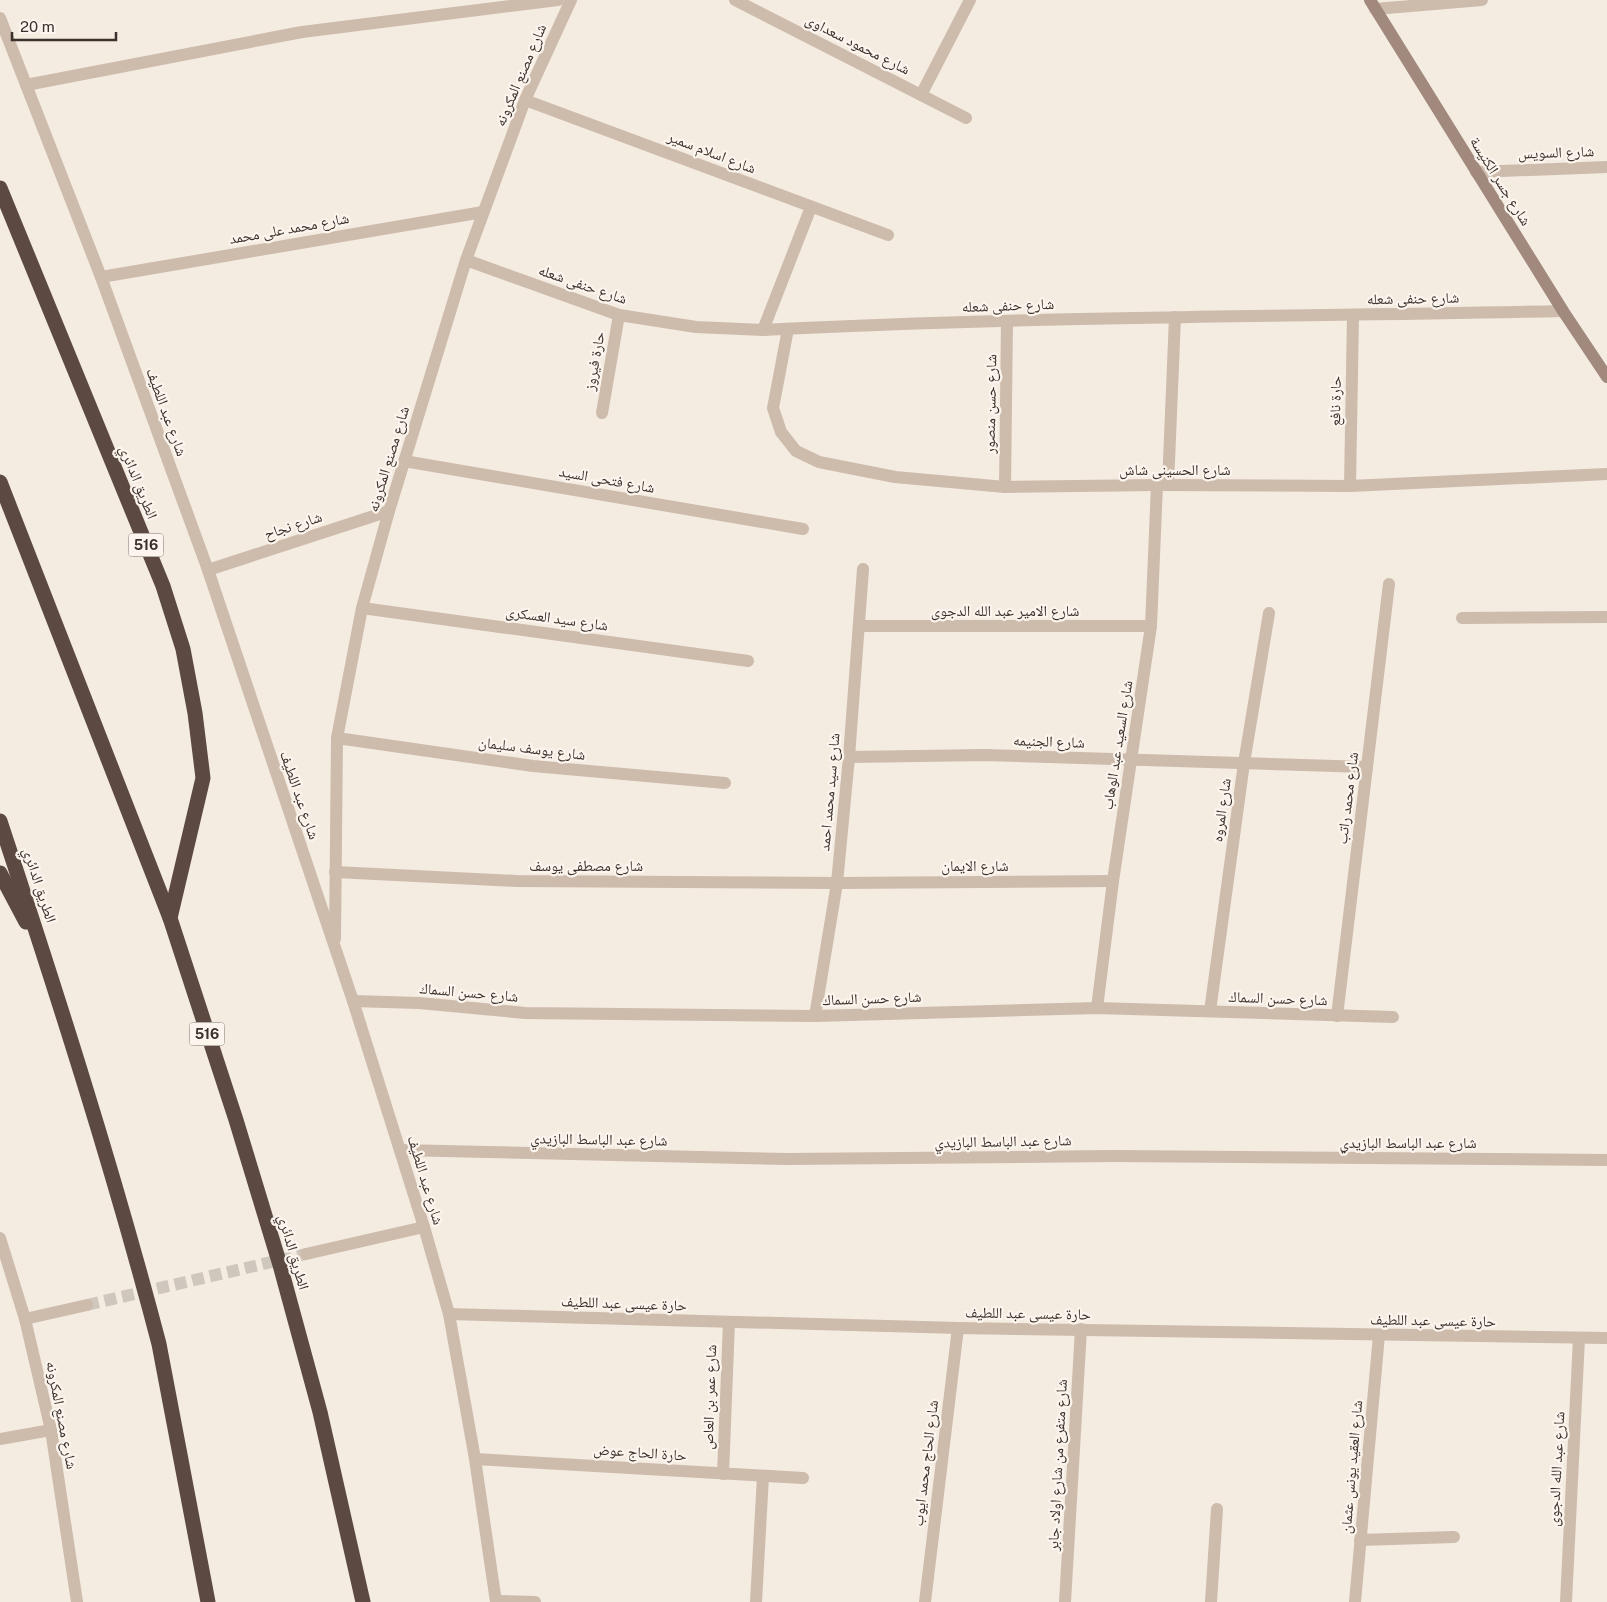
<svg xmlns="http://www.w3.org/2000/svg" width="1607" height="1602" font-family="'Public Sans','Noto Naskh Arabic',sans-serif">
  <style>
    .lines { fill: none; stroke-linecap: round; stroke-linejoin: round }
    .minor-tunnel { stroke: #cfc6bd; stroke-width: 12; stroke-dasharray: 12 6; stroke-linecap: butt }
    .service { stroke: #cdbbac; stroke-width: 12 }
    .minor { stroke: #cdbbac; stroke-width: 12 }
    .secondary { stroke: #a18a7d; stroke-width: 12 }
    .motorway { stroke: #5c4a42; stroke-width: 15 }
    .labels { text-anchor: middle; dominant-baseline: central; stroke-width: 4.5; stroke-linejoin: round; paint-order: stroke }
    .shield { fill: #fbf5ee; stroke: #756b66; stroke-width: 1 }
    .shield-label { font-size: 14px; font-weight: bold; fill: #3b302b }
    .street-label { font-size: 15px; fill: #3b302b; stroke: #fbf5ee }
  </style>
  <rect width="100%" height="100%" fill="#f4ebe1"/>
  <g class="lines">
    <polyline class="minor-tunnel" points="87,1305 306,1254"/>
    <polyline class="service" points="1462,618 1607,617"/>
    <g class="minor">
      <polyline points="735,0 966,118"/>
      <polyline points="1375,9 1482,0"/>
      <polyline points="0,18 101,277 208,570 353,1001 424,1227 449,1314 475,1459 496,1602"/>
      <polyline points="26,85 302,32 558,0"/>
      <polyline points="921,95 970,0"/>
      <polyline points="525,100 888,235"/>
      <polyline points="1476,172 1607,167"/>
      <path d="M466,260L619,315L696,327L763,330C1029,316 1296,317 1563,311"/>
      <polyline points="101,277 483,212"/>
      <polyline points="788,329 773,408 781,432 796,451 819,462 895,477 1005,487 1157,485 1350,486 1607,474"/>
      <polyline points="763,330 811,207"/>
      <polyline points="602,413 619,315"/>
      <polyline points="404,461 803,529"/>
      <polyline points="1168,485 1175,317"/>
      <polyline points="1350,486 1353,316"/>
      <polyline points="1005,487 1007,321"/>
      <polyline points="208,570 389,511"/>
      <polyline points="362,608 748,661"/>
      <polyline points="859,626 1151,626"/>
      <polyline points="337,738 533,766 725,783"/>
      <polyline points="849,757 985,755 1367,767"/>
      <polyline points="335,872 516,881 837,883 1113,881"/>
      <polyline points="335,939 337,738 362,608 389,511 466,260 525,100 571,0"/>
      <polyline points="353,1001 419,1003 525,1013 815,1016 1097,1008 1393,1017"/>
      <polyline points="1097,1008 1113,881 1151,626 1157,485"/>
      <polyline points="1210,1011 1244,763 1269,613"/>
      <polyline points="815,1016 837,883 849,757 863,569"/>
      <polyline points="1337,1016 1389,584"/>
      <polyline points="400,1150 787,1159 1114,1156 1607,1160"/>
      <polyline points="0,1238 25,1319 51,1430 77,1602"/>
      <polyline points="306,1254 424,1227"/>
      <polyline points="449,1314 958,1328 1607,1338"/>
      <polyline points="25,1319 87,1305"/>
      <polyline points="0,1439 51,1430"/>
      <polyline points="475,1459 803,1478"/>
      <polyline points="723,1474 729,1322"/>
      <polyline points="1360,1540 1454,1537"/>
      <polyline points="496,1601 535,1602"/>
      <polyline points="756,1602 763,1476"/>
      <polyline points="925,1602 958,1328"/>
      <polyline points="1065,1602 1081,1329"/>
      <polyline points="1211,1602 1217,1509"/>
      <polyline points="1355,1602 1379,1335"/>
      <polyline points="1566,1602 1579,1338"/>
    </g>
    <polyline class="secondary" points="1370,0 1563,311 1607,377"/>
    <g class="motorway">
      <polyline points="0,188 163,586 183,649 195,713 203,778 170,918"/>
      <polyline points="0,482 170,918 236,1120 280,1265 320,1412 363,1602"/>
      <path d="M0,821C57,994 113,1168 159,1344L208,1602"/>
      <polyline points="0,873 26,922"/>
    </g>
  </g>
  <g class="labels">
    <g class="shield">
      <rect x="128.5" y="533.5" width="35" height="23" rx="4"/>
      <rect x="189.5" y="1022.5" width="35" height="23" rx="4"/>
    </g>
    <g class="shield-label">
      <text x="146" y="545">516</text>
      <text x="207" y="1034">516</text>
    </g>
    <g class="street-label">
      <text transform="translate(858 44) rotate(27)">شارع محمود سعداوى</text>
      <text transform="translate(520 75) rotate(-67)">شارع مصنع المكرونه</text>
      <text transform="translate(712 152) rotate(21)">شارع اسلام سمير</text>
      <text transform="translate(1556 152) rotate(-2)">شارع السويس</text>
      <text transform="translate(1501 181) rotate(58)">شارع جسر الكنيسة</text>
      <text transform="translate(289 228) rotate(-10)">شارع محمد على محمد</text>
      <text transform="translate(583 284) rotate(19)">شارع حنفى شعله</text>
      <text transform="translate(1413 298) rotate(-1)">شارع حنفى شعله</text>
      <text transform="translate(1008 305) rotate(-2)">شارع حنفى شعله</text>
      <text transform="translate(594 361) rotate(-80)">حارة فيروز</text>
      <text transform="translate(1335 401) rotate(-89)">حارة نافع</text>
      <text transform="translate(990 404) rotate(-89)">شارع حسن منصور</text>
      <text transform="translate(167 412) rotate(70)">شارع عبد اللطيف</text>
      <text transform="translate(388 459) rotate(-73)">شارع مصنع المكرونه</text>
      <text x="1175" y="469">شارع الحسينى شاش</text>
      <text transform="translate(607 479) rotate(10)">شارع فتحى السيد</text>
      <text transform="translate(139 482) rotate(68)">الطريق الدائري</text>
      <text transform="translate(293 525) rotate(-18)">شارع نجاح</text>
      <text x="1005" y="610">شارع الامير عبد الله الدجوى</text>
      <text transform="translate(557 618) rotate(8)">شارع سيد العسكرى</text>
      <text transform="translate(1049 741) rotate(2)">شارع الجنيمه</text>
      <text transform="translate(1117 745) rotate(-81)">شارع السعيد عبد الوهاب</text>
      <text transform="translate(532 748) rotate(7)">شارع يوسف سليمان</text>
      <text transform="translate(829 792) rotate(-85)">شارع سيد محمد احمد</text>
      <text transform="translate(300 795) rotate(71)">شارع عبد اللطيف</text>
      <text transform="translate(1347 798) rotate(-83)">شارع محمد راتب</text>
      <text transform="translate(1221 810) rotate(-82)">شارع المروه</text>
      <text x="586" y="865">شارع مصطفى يوسف</text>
      <text x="975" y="865">شارع الايمان</text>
      <text transform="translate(40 885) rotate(72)">الطريق الدائري</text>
      <text transform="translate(469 992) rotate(5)">شارع حسن السماك</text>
      <text transform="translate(872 998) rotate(-2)">شارع حسن السماك</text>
      <text transform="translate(1278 998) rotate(2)">شارع حسن السماك</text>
      <text transform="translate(599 1139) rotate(1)">شارع عبد الباسط البازيدي</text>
      <text transform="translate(1003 1141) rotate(-1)">شارع عبد الباسط البازيدي</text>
      <text x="1408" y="1142">شارع عبد الباسط البازيدي</text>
      <text transform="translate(426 1180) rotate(73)">شارع عبد اللطيف</text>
      <text transform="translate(294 1252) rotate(74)">الطريق الدائري</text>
      <text transform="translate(624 1303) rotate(2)">حارة عيسى عبد اللطيف</text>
      <text transform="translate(1028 1313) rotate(1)">حارة عيسى عبد اللطيف</text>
      <text transform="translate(1433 1320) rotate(1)">حارة عيسى عبد اللطيف</text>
      <text transform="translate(709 1397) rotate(-88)">شارع عمر بن العاص</text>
      <text transform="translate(62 1415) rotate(79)">شارع مصنع المكرونه</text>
      <text transform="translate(640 1452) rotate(4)">حارة الحاج عوض</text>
      <text transform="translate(925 1463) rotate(-83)">شارع الحاج محمد ايوب</text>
      <text transform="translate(1057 1465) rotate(-87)">شارع متفرع من شارع اولاد جابر</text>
      <text transform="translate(1351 1467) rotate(-85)">شارع العقيد يونس عثمان</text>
      <text transform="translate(1556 1469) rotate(-87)">شارع عبد الله الدجوى</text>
    </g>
  </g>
  <path d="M12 32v8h104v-8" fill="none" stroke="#3b302b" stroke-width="2.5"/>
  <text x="20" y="32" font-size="15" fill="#3b302b" stroke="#fbf5ee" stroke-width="4" paint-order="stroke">20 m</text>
</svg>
